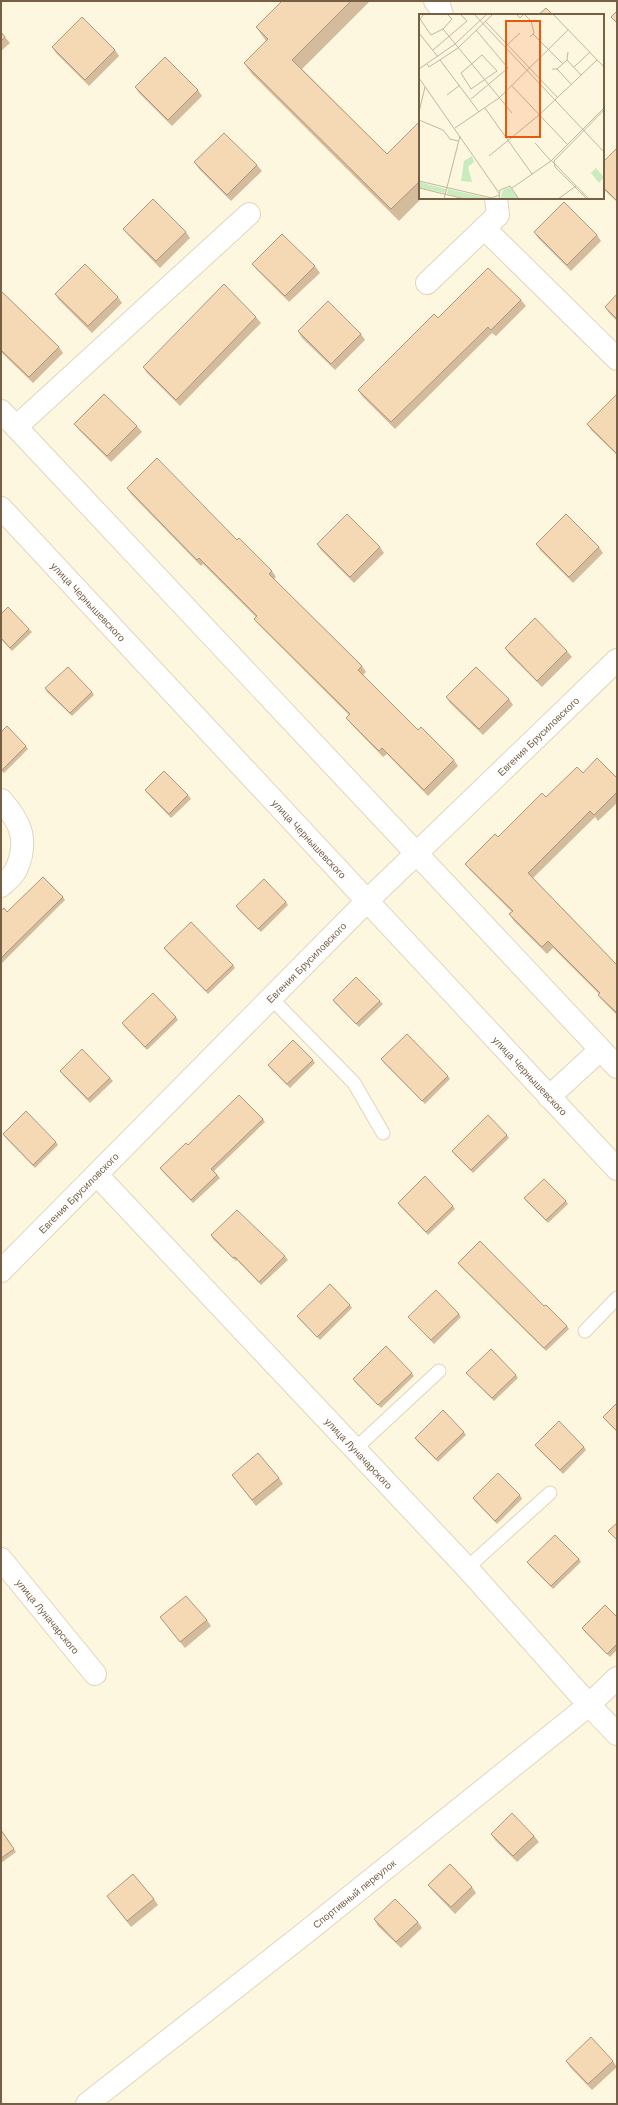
<svg xmlns="http://www.w3.org/2000/svg" width="618" height="2105" font-family="Arial,sans-serif">
  <style>
    .lines { fill: none; stroke-linecap: round; stroke-linejoin: round }
    .service-casing { stroke: #e2d4bb; stroke-width: 15 }
    .minor-casing { stroke: #e2d4bb; stroke-width: 24 }
    .tertiary-casing { stroke: #e2d4bb; stroke-width: 24 }
    .service { stroke: #fff; stroke-width: 13 }
    .minor { stroke: #fff; stroke-width: 22 }
    .tertiary { stroke: #fff; stroke-width: 22 }
    .wall { fill: #d3bb9c }
    .building { fill: #f5d9b5; stroke: #ac987f }
    .labels { text-anchor: middle; dominant-baseline: central; stroke-width: 4; stroke-linejoin: round; paint-order: stroke }
    .street-label { font-size: 10px; fill: #765f45; stroke: #fffae7 }
    .inset-road { fill: none; stroke: #c4b59c; stroke-width: 1 }
    .view { fill: #e8590c; fill-opacity: 0.15; stroke: #e8590c; stroke-width: 2 }
    .inset-edge { fill: none; stroke: #765f45; stroke-width: 2 }
  </style>
  <rect width="100%" height="100%" fill="#fef7df"/>
  <g class="lines">
    <defs>
      <g id="service">
        <polyline points="271,998 354,1083 383,1133"/>
        <polyline points="585,1331 617,1298"/>
        <polyline points="355,1449 439,1371"/>
        <polyline points="467,1568 550,1493"/>
      </g>
      <g id="minor">
        <polyline points="435,1 439,5 442,15"/>
        <polyline points="484,228 617,359"/>
        <polyline points="427,283 498,215 496,198"/>
        <polyline points="1,411 617,1067"/>
        <polyline points="16,427 249,214"/>
        <path d="M1,800C21,822 29,841 16,870C13,876 5,882 1,886"/>
        <polyline points="549,1097 600,1050"/>
        <path id="s1" d="M97,1175L467,1568L589,1705L617,1734"/>
        <path id="s2" d="M1,1559L95,1674"/>
        <path id="s3" d="M87,2104L305,1933L589,1705L617,1678"/>
      </g>
      <g id="tertiary">
        <path id="s4" d="M1,508L617,1169"/>
        <path id="s5" d="M1,1271L367,901L617,660"/>
      </g>
    </defs>
    <use href="#service" class="service-casing"/>
    <use href="#minor" class="minor-casing"/>
    <use href="#tertiary" class="tertiary-casing"/>
    <use href="#service" class="service"/>
    <use href="#minor" class="minor"/>
    <use href="#tertiary" class="tertiary"/>
  </g>
  <g class="wall">
    <polygon points="282,1 370,1 302,69 387,154 420,121 420,198 422,198 399,221 252,74 244,63 266,41 256,27"/>
    <polygon points="1,32 5,37 10,43 1,51"/>
    <polygon points="52,47 115,50 119,56 89,86 56,53"/>
    <polygon points="135,87 198,90 202,96 172,126 139,93"/>
    <polygon points="617,148 617,202 603,189 603,162"/>
    <polygon points="194,162 257,165 262,171 231,201 199,169"/>
    <polygon points="123,229 186,232 190,238 160,268 128,235"/>
    <polygon points="534,232 597,235 601,241 571,271 538,238"/>
    <polygon points="252,264 315,266 320,273 289,302 257,270"/>
    <polygon points="1,291 59,347 63,353 33,383 1,352"/>
    <polygon points="55,294 118,297 122,303 92,333 59,300"/>
    <polygon points="617,294 617,321 609,313 605,307"/>
    <polygon points="521,300 526,306 496,336 492,333 395,429 362,396 358,390 438,318"/>
    <polygon points="256,317 261,323 180,406 147,373 143,367"/>
    <polygon points="298,331 361,334 365,340 335,370 302,338"/>
    <polygon points="617,394 617,455 591,430 587,424"/>
    <polygon points="74,424 137,426 142,432 111,462 79,430"/>
    <polygon points="127,488 237,540 272,571 276,577 274,579 362,666 366,672 363,675 418,730 454,760 458,766 428,796 387,754 383,757 351,724 346,718 349,715 259,625 254,619 256,617 203,564 201,566 131,494"/>
    <polygon points="317,544 380,547 384,553 354,583 321,550"/>
    <polygon points="536,544 599,547 603,553 573,583 540,550"/>
    <polygon points="1,614 29,629 32,632 12,651 1,639"/>
    <polygon points="505,648 567,651 572,657 542,687 509,654"/>
    <polygon points="45,688 92,692 94,695 72,716 47,692"/>
    <polygon points="446,697 509,699 513,705 483,735 450,703"/>
    <polygon points="1,732 26,746 28,749 4,773 1,770"/>
    <polygon points="583,773 617,778 617,803 598,821 595,817 533,878 617,965 617,1015 603,1001 598,995 599,994 553,948 547,954 514,921 509,914 512,912 470,870 465,864 546,797"/>
    <polygon points="145,790 188,795 191,799 171,818 147,793"/>
    <polygon points="63,897 65,900 1,964 1,911 7,912"/>
    <polygon points="286,902 288,905 261,932 238,909 236,906"/>
    <polygon points="164,948 233,965 235,968 208,994 166,951"/>
    <polygon points="333,1000 380,1001 383,1004 359,1027 335,1003"/>
    <polygon points="176,1017 178,1020 147,1050 124,1026 122,1023"/>
    <polygon points="381,1059 448,1076 450,1079 425,1104 384,1063"/>
    <polygon points="313,1060 315,1063 290,1088 270,1068 268,1065"/>
    <polygon points="60,1071 110,1078 113,1081 90,1103 62,1074"/>
    <polygon points="263,1119 265,1122 214,1171 220,1178 193,1203 162,1171 160,1168 188,1145"/>
    <polygon points="3,1134 56,1142 58,1145 35,1168 5,1137"/>
    <polygon points="507,1135 509,1138 473,1173 454,1154 452,1151"/>
    <polygon points="524,1198 566,1201 568,1204 548,1223 526,1201"/>
    <polygon points="398,1203 453,1206 455,1209 428,1235 400,1206"/>
    <polygon points="211,1235 285,1256 288,1260 261,1285 237,1260 236,1261 213,1239"/>
    <polygon points="458,1263 544,1306 567,1326 569,1329 546,1351 460,1266"/>
    <polygon points="350,1305 352,1308 320,1340 299,1319 297,1316"/>
    <polygon points="459,1314 461,1317 434,1344 411,1320 408,1317"/>
    <polygon points="412,1373 414,1376 381,1408 355,1382 353,1379"/>
    <polygon points="466,1373 516,1375 518,1378 494,1401"/>
    <polygon points="617,1403 617,1432 605,1420 603,1417"/>
    <polygon points="464,1432 466,1435 438,1462 417,1441 415,1438"/>
    <polygon points="535,1445 584,1447 586,1450 563,1474 537,1448"/>
    <polygon points="232,1475 279,1478 283,1484 256,1506"/>
    <polygon points="520,1495 522,1499 497,1524 475,1501 473,1498"/>
    <polygon points="579,1559 581,1562 553,1589 529,1565 527,1562"/>
    <polygon points="160,1617 207,1620 211,1626 185,1648"/>
    <polygon points="617,1617 617,1650 610,1657 584,1631 582,1628"/>
    <polygon points="1,1830 16,1852 1,1863"/>
    <polygon points="491,1834 534,1836 539,1842 517,1862 495,1840"/>
    <polygon points="428,1885 472,1887 476,1893 455,1914 433,1891"/>
    <polygon points="107,1896 154,1899 158,1905 131,1927"/>
    <polygon points="374,1919 418,1922 422,1928 401,1948 378,1926"/>
    <polygon points="566,2061 613,2061 617,2067 592,2090 570,2067"/>
  </g>
  <g class="building">
    <polygon points="282,1 351,1 292,60 387,154 420,121 420,181 391,209 244,63 268,39 256,27"/>
    <polygon points="546,8 553,15 538,15"/>
    <polygon points="617,11 617,23 611,17"/>
    <polygon points="82,17 115,50 85,80 52,47"/>
    <polygon points="1,32 5,37 1,41"/>
    <polygon points="165,57 198,90 168,120 135,87"/>
    <polygon points="224,133 257,165 227,195 194,162"/>
    <polygon points="617,148 617,201 603,187 603,162"/>
    <polygon points="153,199 186,232 156,261 123,229"/>
    <polygon points="564,202 597,235 567,265 534,232"/>
    <polygon points="282,234 315,266 285,296 252,264"/>
    <polygon points="85,264 118,297 88,326 55,294"/>
    <polygon points="488,268 521,300 491,330 488,327 391,422 358,390 434,314 438,318"/>
    <polygon points="224,284 256,317 176,400 143,367"/>
    <polygon points="1,291 59,347 29,377 1,350"/>
    <polygon points="617,294 617,319 605,307"/>
    <polygon points="328,301 361,334 331,364 298,331"/>
    <polygon points="104,394 137,426 107,456 74,424"/>
    <polygon points="617,394 617,454 587,424"/>
    <polygon points="157,458 237,540 239,538 272,571 269,574 362,666 358,670 418,730 421,727 454,760 424,790 382,748 379,751 346,718 350,714 254,619 257,616 199,558 197,560 127,488"/>
    <polygon points="347,514 380,547 350,577 317,544"/>
    <polygon points="566,514 599,547 569,577 536,544"/>
    <polygon points="8,607 29,629 10,648 1,638 1,614"/>
    <polygon points="535,618 567,651 537,681 505,648"/>
    <polygon points="68,667 92,692 70,713 45,688"/>
    <polygon points="476,667 509,699 479,729 446,697"/>
    <polygon points="7,726 26,746 2,770 1,769 1,732"/>
    <polygon points="597,758 617,778 617,792 594,815 590,811 528,873 617,965 617,1013 598,995 600,993 548,941 542,947 509,914 513,911 465,864 495,834 498,837 542,793 546,797 577,767 583,773"/>
    <polygon points="164,771 188,795 169,814 145,790"/>
    <polygon points="43,877 63,897 1,958 1,911 4,908 7,912"/>
    <polygon points="264,879 286,902 258,929 236,906"/>
    <polygon points="191,922 233,965 206,991 164,948"/>
    <polygon points="356,977 380,1001 356,1024 333,1000"/>
    <polygon points="153,993 176,1017 145,1047 122,1023"/>
    <polygon points="407,1034 448,1076 422,1101 381,1059"/>
    <polygon points="293,1040 313,1060 287,1084 268,1065"/>
    <polygon points="82,1049 110,1078 88,1099 60,1071"/>
    <polygon points="239,1095 263,1119 211,1169 217,1175 191,1200 160,1168 186,1143 188,1145"/>
    <polygon points="26,1111 56,1142 33,1165 3,1134"/>
    <polygon points="488,1115 507,1135 471,1170 452,1151"/>
    <polygon points="425,1176 453,1206 426,1232 398,1203"/>
    <polygon points="544,1179 566,1201 546,1220 524,1198"/>
    <polygon points="237,1210 285,1256 259,1282 235,1257 233,1258 211,1235"/>
    <polygon points="480,1241 544,1306 546,1305 567,1326 544,1348 458,1263"/>
    <polygon points="330,1284 350,1305 317,1337 297,1316"/>
    <polygon points="436,1290 459,1314 431,1340 408,1317"/>
    <polygon points="386,1346 412,1373 378,1405 353,1379"/>
    <polygon points="491,1349 516,1375 492,1398 466,1373"/>
    <polygon points="617,1403 617,1431 603,1417"/>
    <polygon points="443,1410 464,1432 436,1459 415,1438"/>
    <polygon points="559,1421 584,1447 560,1470 535,1445"/>
    <polygon points="258,1453 279,1478 252,1500 232,1475"/>
    <polygon points="498,1473 520,1495 495,1521 473,1498"/>
    <polygon points="617,1523 617,1540 608,1531"/>
    <polygon points="555,1535 579,1559 551,1586 527,1562"/>
    <polygon points="186,1596 207,1620 180,1642 160,1617"/>
    <polygon points="605,1605 617,1617 617,1644 607,1654 582,1628"/>
    <polygon points="512,1813 534,1836 513,1856 491,1834"/>
    <polygon points="1,1830 14,1849 1,1858"/>
    <polygon points="450,1864 472,1887 451,1907 428,1885"/>
    <polygon points="133,1874 154,1899 127,1921 107,1896"/>
    <polygon points="395,1899 418,1922 396,1942 374,1919"/>
    <polygon points="591,2037 613,2061 588,2084 566,2061"/>
  </g>
  <g class="labels">
    <g class="street-label">
      <text stroke="none"><textPath href="#s4" startOffset="128">улица Чернышевского</textPath></text>
      <text stroke="none"><textPath href="#s5" startOffset="758">Евгения Брусиловского</textPath></text>
      <text stroke="none"><textPath href="#s4" startOffset="452">улица Чернышевского</textPath></text>
      <text stroke="none"><textPath href="#s5" startOffset="434">Евгения Брусиловского</textPath></text>
      <text stroke="none"><textPath href="#s4" startOffset="776">улица Чернышевского</textPath></text>
      <text stroke="none"><textPath href="#s5" startOffset="110">Евгения Брусиловского</textPath></text>
      <text stroke="none"><textPath href="#s1" startOffset="382">улица Луначарского</textPath></text>
      <text stroke="none"><textPath href="#s2" startOffset="74">улица Луначарского</textPath></text>
      <text stroke="none"><textPath href="#s3" startOffset="340">Спортивный переулок</textPath></text>
    </g>
  </g>
  <g transform="translate(419 14)">
    <rect width="185" height="185" fill="#fef7df"/>
    <path d="M53,142L55,148L49,153L53,168L42,167L45,147ZM177,154L185,163L180,169L172,159ZM0,168L27,175L26,179L0,174ZM91,173L100,185H81L84,176ZM29,175L73,185H48L28,180Z" fill="#c8ecbd"/>
    <path class="inset-road" d="M5,0L1,5L12,21L24,15L33,5L28,0M55,0L185,138M97,0L101,4L105,0L112,7L115,19L111,23M134,0L185,53M66,7L138,83M24,15L93,99M0,19L19,43M114,20L144,50M88,31L101,19M14,36L48,7L41,0M63,41L78,57L52,75L42,59ZM21,46L60,98M148,46L162,61M8,50L10,53L39,34L74,0M155,53L171,38M0,55L36,30L68,0M133,55H138L148,46L149,38M138,55L152,70M0,64L80,179M93,72L148,130M28,81L41,71M52,85L89,54L57,16M66,94L113,160M0,98L6,73M0,106L24,116L31,125L39,127M36,114L80,84L149,16M116,129L132,147M70,142L120,101L178,46M132,146L170,185M0,167L73,184L80,181M0,174L46,185M93,174L132,147L185,94M25,185L41,122M80,185L81,176L91,172L100,185M139,185L157,172M168,185L136,153L135,147L185,96"/>
    <path class="view" d="M87,7H121V123H87Z"/>
    <rect width="185" height="185" class="inset-edge"/>
  </g>
  <rect width="618" height="2105" fill="none" stroke="#765f45" stroke-width="4"/>
</svg>
